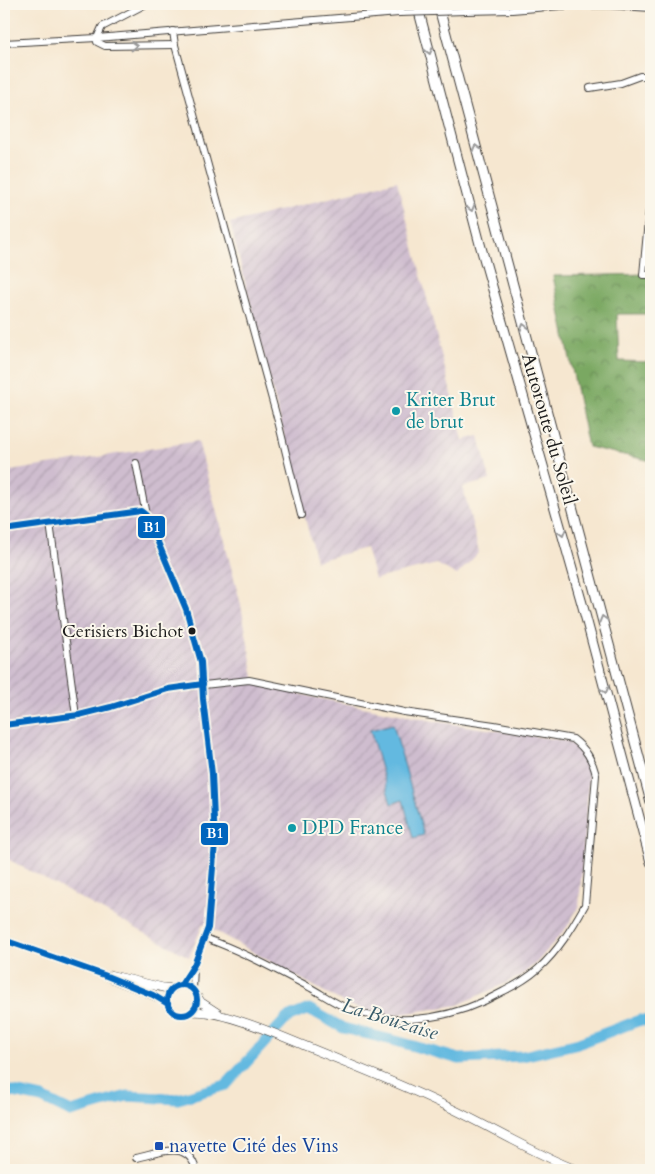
<svg xmlns="http://www.w3.org/2000/svg" width="655" height="1174" font-family="Cardo,serif">
  <style>
    .industrial { fill: url(#industrial-furrows) }
    .forest { fill: url(#forest-crowns); stroke: #4b623f }
    .water { fill: #63b9e0; stroke: #406a7e }
    .lines { fill: none; stroke-linecap: round; stroke-linejoin: round }
    .river { stroke: #63b9e0; stroke-width: 11 }
    .minor-casing { stroke: #3d3a37; stroke-width: 8 }
    .major-casing { stroke: #3d3a37; stroke-width: 9 }
    .highway-casing { stroke: #3d3a37; stroke-width: 11 }
    .minor { stroke: #fff; stroke-width: 6 }
    .major { stroke: #fff; stroke-width: 8 }
    .highway { stroke: #fff; stroke-width: 9 }
    .minor-bridge-casing { stroke: #3d3a37; stroke-width: 8; stroke-linecap: butt }
    .minor-bridge { stroke: #fff; stroke-width: 6 }
    .bus-1-casing { stroke: #fbf7ec; stroke-width: 10 }
    .bus-1 { stroke: #0065bd; stroke-width: 6 }
    .oneway { stroke: #999 }
    .culture-dot { fill: #0f9aa8; stroke: #fbf7ec; stroke-width: 2 }
    .bus-dot { fill: #1c1c1c; stroke: #fbf7ec; stroke-width: 2 }
    .transit-dot { fill: #1a4fb4; stroke: #fbf7ec; stroke-width: 2 }
    .labels { text-anchor: middle; dominant-baseline: central; stroke-width: 4; stroke-linejoin: round; paint-order: stroke }
    .bus-label { font-size: 18px; fill: #1c1c1c; stroke: #fbf7ec; text-anchor: end }
    .culture-label { font-size: 19px; fill: #0d838f; stroke: #fbf7ec; text-anchor: start }
    .street-label { font-size: 19px; fill: #1c1c1c; stroke: #fbf7ec }
    .transit-label { font-size: 19px; fill: #164399; stroke: #fbf7ec; text-anchor: start }
    .water-label { font-size: 20px; font-style: italic; fill: #385b6a; stroke: #fbf7ec }
    .line-badge { stroke: #fbf7ec; stroke-width: 2 }
    .badge-label { font-size: 14px; text-anchor: middle; font-weight: bold; fill: #fff }
  </style>
  <defs>
    <pattern id="industrial-furrows" width="10" height="10" patternUnits="userSpaceOnUse" patternTransform="scale(1.25)"><rect width="10" height="10" fill="#cfbdcf"/><path d="M-1 1l2-2M0 10L10 0M9 11l2-2" fill="none" stroke="#b1a2b1"/></pattern>
    <pattern id="forest-crowns" width="20" height="18" patternUnits="userSpaceOnUse" patternTransform="scale(1.25)"><rect width="20" height="18" fill="#7aa862"/><path d="M2 6a3 3 0 1 1 6 0M12 15a3 3 0 1 1 6 0" fill="none" stroke="#638850"/></pattern>
  </defs>
  <rect width="100%" height="100%" fill="#fbf7ec"/>
  <filter id="ink" filterUnits="userSpaceOnUse"><feTurbulence type="fractalNoise" baseFrequency=".02" numOctaves="2"/><feDisplacementMap in="SourceGraphic" scale="10" xChannelSelector="R" yChannelSelector="G"/><feConvolveMatrix kernelMatrix="1 2 1 2 8 2 1 2 1" color-interpolation-filters="sRGB"/></filter>
  <filter id="wash" filterUnits="userSpaceOnUse"><feTurbulence type="fractalNoise" baseFrequency=".0096" numOctaves="4" result="noise"/><feDisplacementMap in="SourceGraphic" scale="20" xChannelSelector="R" yChannelSelector="G"/><feGaussianBlur stdDeviation="1.12" result="paint"/><feColorMatrix in="noise" values="0 0 0 0 0 0 0 0 0 0 0 0 0 0 0 0 0 1.4 0 .05"/><feComposite in="paint" operator="in"/></filter>
  <g filter="url(#wash)">
    <rect width="100%" height="100%" fill="#f6e7d0"/>
    <g class="industrial">
      <polygon points="397,181 463,440 479,436 490,480 463,487 479,552 457,575 437,564 375,579 366,548 316,561 230,223"/>
      <polygon points="198,441 241,605 255,683 317,698 439,722 567,741 579,750 587,763 589,773 579,906 567,927 537,962 519,977 458,1005 388,1016 348,1005 203,924 189,957 4,857 4,472"/>
    </g>
    <polygon class="forest" points="651,274 651,314 617,314 619,361 651,362 651,461 588,447 553,276"/>
    <polygon class="water" points="393,724 424,835 413,838 403,800 391,804 370,730"/>
    <g class="lines">
      <polyline class="river" points="4,1090 42,1098 71,1112 127,1096 178,1099 226,1085 287,1018 309,1009 343,1028 396,1041 459,1059 523,1056 579,1043 640,1020 651,1022"/>
    </g>
  </g>
  <g filter="url(#ink)">
    <g class="lines">
      <defs>
        <g id="minor">
          <polyline points="146,4 102,27 97,38 97,42 105,46 175,45"/>
          <polyline points="466,11 512,10 560,6 606,5 651,8"/>
          <polyline points="173,31 175,45 279,425 301,515"/>
          <polyline points="4,43 97,38 399,13"/>
          <polyline points="590,88 621,83 640,76 651,76"/>
          <polyline points="651,188 643,275 651,275"/>
          <polyline points="136,463 146,515"/>
          <polyline points="50,523 76,716"/>
          <polyline points="4,530 141,511 146,515 149,521 161,552 186,609 193,631 201,662 203,699 212,774 215,843 208,928 194,965 181,985"/>
          <path d="M4,725L79,715L111,707L168,689L249,680L404,712L494,725L573,739C586,749 592,759 596,775L585,905C572,928 558,951 538,969C528,978 516,985 504,991C458,1017 405,1028 354,1011C339,1006 325,996 311,988C276,970 242,951 205,938"/>
          <polyline points="193,990 194,966"/>
          <path d="M136,1158C160,1153 188,1139 196,1170"/>
        </g>
        <g id="major">
          <path d="M4,940L104,975C125,986 148,990 168,1004"/>
          <polyline points="111,975 165,988 174,988"/>
          <circle cx="182" cy="1000" r="15"/>
          <polyline points="197,996 201,1002 218,1013"/>
          <path d="M191,1012C218,1009 277,1034 303,1045C349,1064 396,1082 440,1103C486,1124 530,1152 577,1170"/>
        </g>
        <g id="highway">
          <polyline points="417,4 480,244 583,607 651,862"/>
          <polyline points="438,4 651,802"/>
        </g>
      </defs>
      <use href="#minor" class="minor-casing"/>
      <use href="#major" class="major-casing"/>
      <use href="#highway" class="highway-casing"/>
      <use href="#minor" class="minor"/>
      <use href="#major" class="major"/>
      <use href="#highway" class="highway"/>
      <defs>
        <polyline id="minor-bridge" points="399,13 466,11"/>
      </defs>
      <use href="#minor-bridge" class="minor-bridge-casing"/>
      <use href="#minor-bridge" class="minor-bridge"/>
      <defs>
        <g id="bus-1">
          <polyline points="4,530 141,511 146,515 149,521 186,609 201,662 203,699 212,774 215,843 208,928 194,965 181,985"/>
          <polyline points="4,725 79,715 111,707 168,689 203,684"/>
          <polyline points="4,940 104,975 153,995 168,1004"/>
          <circle cx="182" cy="1000" r="15"/>
        </g>
      </defs>
      <use href="#bus-1" class="bus-1-casing"/>
      <use href="#bus-1" class="bus-1"/>
    </g>
    <defs><path id="oneway-chevron" d="M-2-3.5L2.5 0L-2 3.5" fill="none" stroke-width="1.6" stroke-linecap="round" stroke-linejoin="round" transform="scale(1.25)"/></defs>
    <g class="oneway">
      <use href="#oneway-chevron" transform="translate(134 46) rotate(-1)"/>
      <use href="#oneway-chevron" transform="translate(429 51) rotate(76)"/>
      <use href="#oneway-chevron" transform="translate(476 148) rotate(-105)"/>
      <use href="#oneway-chevron" transform="translate(471 208) rotate(75)"/>
      <use href="#oneway-chevron" transform="translate(524 327) rotate(-105)"/>
      <use href="#oneway-chevron" transform="translate(562 533) rotate(74)"/>
      <use href="#oneway-chevron" transform="translate(603 619) rotate(-105)"/>
      <use href="#oneway-chevron" transform="translate(605 690) rotate(75)"/>
    </g>
  </g>
  <g class="culture-dot">
    <circle cx="396" cy="411" r="5"/>
    <circle cx="292" cy="828" r="5"/>
  </g>
  <circle class="bus-dot" cx="192" cy="631" r="4.5"/>
  <rect class="transit-dot" x="154" y="1141" width="10" height="10" rx="2.5"/>
  <g class="labels">
    <g class="bus-label">
      <text x="183" y="631">Cerisiers Bichot</text>
    </g>
    <g class="culture-label">
      <text x="406" y="400">Kriter Brut<tspan x="406" dy="22">de brut</tspan></text>
      <text x="302" y="828">DPD France</text>
    </g>
    <g class="street-label">
      <text transform="translate(549 429) rotate(74)">Autoroute du Soleil</text>
    </g>
    <g class="transit-label">
      <text x="169" y="1146">navette Cité des Vins</text>
    </g>
    <g class="water-label">
      <text transform="translate(390 1019) rotate(17)">La Bouzaise</text>
    </g>
  </g>
  <g class="line-badge">
    <rect x="137" y="515" width="29" height="24" rx="5" fill="#0065bd"/>
    <rect x="200" y="822" width="29" height="24" rx="5" fill="#0065bd"/>
  </g>
  <g class="badge-label">
    <text x="152" y="532">B1</text>
    <text x="215" y="838">B1</text>
  </g>
  <rect width="655" height="1174" fill="none" stroke="#fbf7ec" stroke-width="20"/>
</svg>
